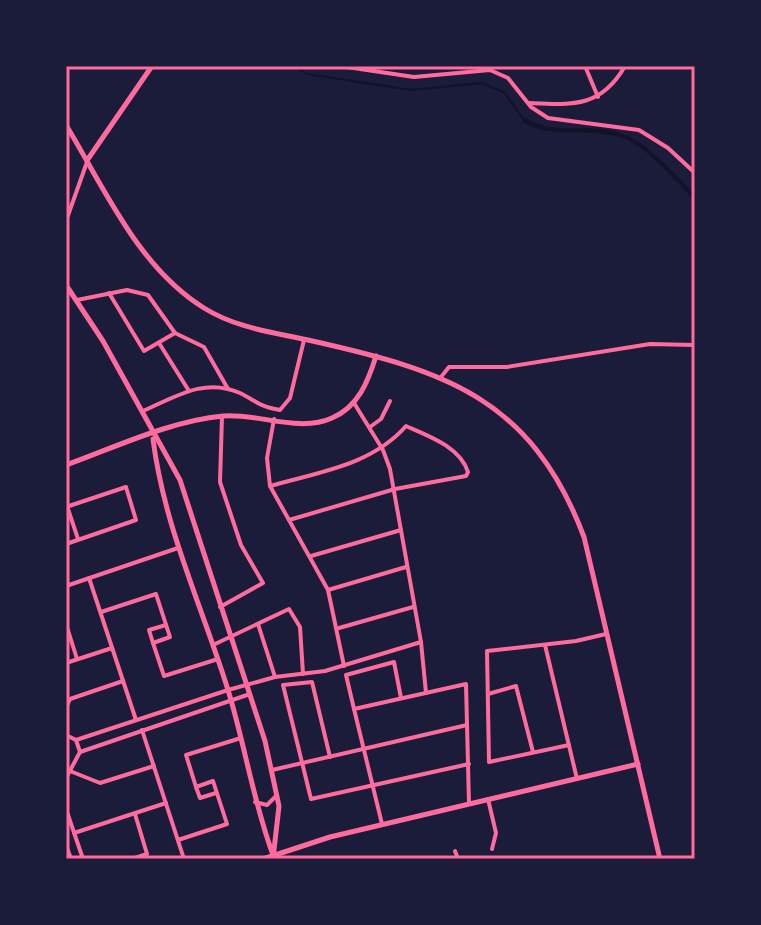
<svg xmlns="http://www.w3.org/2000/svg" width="761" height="925" font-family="Ubuntu,sans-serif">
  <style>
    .water { fill: #12122b }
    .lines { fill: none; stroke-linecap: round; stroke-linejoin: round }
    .stream { stroke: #12122b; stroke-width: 2 }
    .minor { stroke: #ff6b9d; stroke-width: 4 }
    .tertiary { stroke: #ff6b9d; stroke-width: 5 }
    .neatline { fill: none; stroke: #ff6b9d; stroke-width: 3 }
  </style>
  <rect width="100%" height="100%" fill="#1b1b3a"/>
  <path class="water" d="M526,118C555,137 592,121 623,134C651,145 673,173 695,194V201C674,180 648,146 619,137C586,127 553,140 522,122Z"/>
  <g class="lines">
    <polyline class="stream" points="293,66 307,74 411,90 482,83 505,93 524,120"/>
    <g class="minor">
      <polyline points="340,66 414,77 490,70 508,78 531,107 548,118 639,130 668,148 695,173"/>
      <polyline points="585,66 598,97"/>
      <path d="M529,103C572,105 601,108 625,66"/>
      <polyline points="66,221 87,162"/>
      <polyline points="109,293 144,351 175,333"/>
      <polyline points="77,300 127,290 148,295 175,333 204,347 228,389"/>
      <polyline points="159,343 189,391"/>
      <polyline points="441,377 449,367 507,367 650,344 695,345"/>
      <polyline points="354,403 383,450 390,469 421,642"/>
      <path d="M143,411C175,397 205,377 240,393C258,402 258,406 280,410L290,398L304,340"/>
      <polyline points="274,419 267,458 270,486 328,590 344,666"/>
      <polyline points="370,427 381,419 390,401"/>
      <path d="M270,486C319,472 372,465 406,426C429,436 460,447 468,472L466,476L395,489L289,520"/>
      <polyline points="66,503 78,539"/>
      <polyline points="66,507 126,487 136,520 66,544"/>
      <polyline points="311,556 401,530"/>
      <polyline points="89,578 136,720"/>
      <polyline points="66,586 178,548"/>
      <polyline points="328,590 406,567"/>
      <polyline points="220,607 263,583 241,545 220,482 222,416"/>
      <polyline points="101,612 156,594 170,637 153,643 164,676 218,659"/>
      <polyline points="66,624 77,659"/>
      <polyline points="258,624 275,677"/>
      <polyline points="339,628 413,607"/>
      <polyline points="153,643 149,630 166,625"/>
      <polyline points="213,645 289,609 300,627 303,674"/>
      <polyline points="545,645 577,779"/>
      <polyline points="66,663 112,648"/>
      <polyline points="488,694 516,686 533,752"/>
      <polyline points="66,708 70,699 123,681"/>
      <polyline points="354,709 346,675 394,662 401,698"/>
      <polyline points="142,730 184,859"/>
      <polyline points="66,735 76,740"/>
      <polyline points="569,745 489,762 487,651 576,641 606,634"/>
      <polyline points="80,752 76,740 228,690 275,677 325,671 421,642 426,693"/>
      <polyline points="330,757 312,682 283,685 311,799 469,764"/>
      <polyline points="272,770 467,725"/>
      <polyline points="70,771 100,783 154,766"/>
      <polyline points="66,778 80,752 250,694"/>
      <polyline points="196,787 200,798 216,793"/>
      <polyline points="488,799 496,833 492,849"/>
      <polyline points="255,802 267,805 276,796"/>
      <polyline points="66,809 83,859"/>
      <polyline points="382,824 354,709 466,684 469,804"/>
      <polyline points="74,833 166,803"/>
      <polyline points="178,840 227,824 213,781 196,787 186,755 241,738"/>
      <polyline points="66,845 71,859"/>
      <polyline points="455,851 458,859"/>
      <polyline points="132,859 147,854 135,814"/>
      <polyline points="583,859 585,859"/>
    </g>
    <g class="tertiary">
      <path d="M66,125C105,189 138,267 204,308C236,328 272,332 308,340C442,370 531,396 584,537L660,859"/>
      <polyline points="88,159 152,66"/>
      <polyline points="66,285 103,341 180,480 265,741 279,806 273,859"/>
      <path d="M153,439C164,527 202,606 228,690C245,745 253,801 273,855"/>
      <path d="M66,465C116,447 170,421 223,416C258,413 299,433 332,418C358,407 368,382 376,356"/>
      <polyline points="263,859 330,837 638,764"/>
    </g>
  </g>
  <rect width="761" height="925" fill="none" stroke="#1b1b3a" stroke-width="136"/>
  <rect x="68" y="68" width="625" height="789" class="neatline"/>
</svg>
